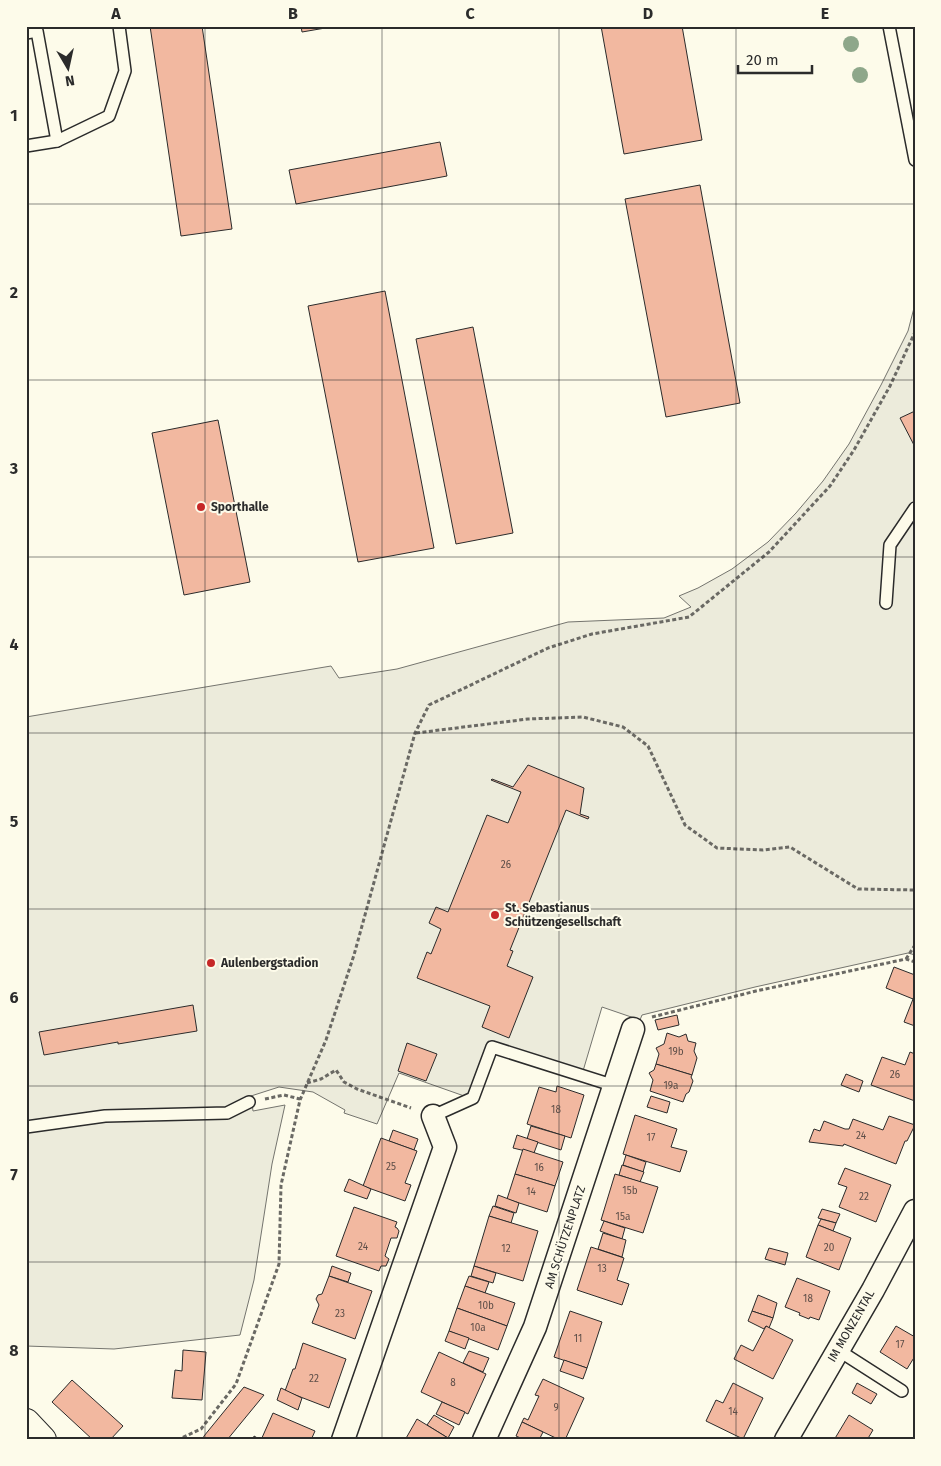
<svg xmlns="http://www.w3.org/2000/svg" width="941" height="1466" font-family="'Fira Sans',sans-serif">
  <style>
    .green { fill: #ecebdb; stroke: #74746e }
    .building { fill: #f2b8a0; stroke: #2b2b2b }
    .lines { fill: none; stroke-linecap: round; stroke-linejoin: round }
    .service-casing { stroke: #2b2b2b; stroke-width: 14 }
    .minor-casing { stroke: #2b2b2b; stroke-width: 25 }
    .tertiary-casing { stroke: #2b2b2b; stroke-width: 30 }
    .path { stroke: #6a6964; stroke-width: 3; stroke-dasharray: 4 2.5; stroke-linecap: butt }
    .service { stroke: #fdfbea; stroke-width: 11 }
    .minor { stroke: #fdfbea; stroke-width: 22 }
    .tertiary { stroke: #fdfbea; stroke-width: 28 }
    .tree { fill: #8ea78a }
    .grid { fill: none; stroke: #2b2b2b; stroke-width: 1; stroke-opacity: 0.55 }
    .poi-dot { fill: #c62828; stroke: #fdfbea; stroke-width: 2 }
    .labels { text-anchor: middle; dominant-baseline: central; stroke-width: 4; stroke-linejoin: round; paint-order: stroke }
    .number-label { font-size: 10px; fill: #5d4e48 }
    .poi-label { font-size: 12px; font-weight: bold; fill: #2b2b2b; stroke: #fdfbea; text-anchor: start }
    .street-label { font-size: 12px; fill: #2b2b2b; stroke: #fdfbea }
    .neatline { fill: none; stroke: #2b2b2b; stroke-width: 2 }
    .grid-label { font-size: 16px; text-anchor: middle; font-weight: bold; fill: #2b2b2b }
  </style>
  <rect width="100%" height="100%" fill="#fdfbea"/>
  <polygon class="green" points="915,304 915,955 908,953 755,987 642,1015 640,1020 602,1007 583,1071 488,1041 467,1097 399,1073 377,1124 344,1113 345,1110 313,1092 279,1087 251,1096 253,1111 285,1105 272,1164 254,1280 240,1335 114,1349 26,1346 26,717 331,666 339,678 397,669 568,622 664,618 691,607 679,596 698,588 732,569 768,542 796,513 823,481 849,444 881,385 908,331"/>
  <g class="building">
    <polygon points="150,26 202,26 232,229 181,236"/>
    <polygon points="301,26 337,26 302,32"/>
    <polygon points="601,26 682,26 702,140 624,154"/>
    <polygon points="440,142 447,176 296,204 289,170"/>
    <polygon points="700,185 740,403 666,417 625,199"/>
    <polygon points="385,291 434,548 358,562 308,306"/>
    <polygon points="473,327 513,533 456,544 416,339"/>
    <polygon points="915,411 915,447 900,418"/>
    <polygon points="218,420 250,582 184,595 152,433"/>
    <polygon points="528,765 584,788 580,814 589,817 588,819 566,810 510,950 513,951 507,966 533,977 509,1038 482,1027 490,1006 417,978 427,952 431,954 441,929 429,923 436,907 448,912 487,815 508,823 521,792 491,780 492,779 513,787"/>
    <polygon points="894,967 915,975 915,994 913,999 886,988"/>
    <polygon points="915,994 915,1026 904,1022"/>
    <polygon points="193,1005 197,1031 118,1044 118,1042 44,1055 39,1032"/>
    <polygon points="677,1015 679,1025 658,1030 655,1020"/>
    <polygon points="667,1033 679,1037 686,1034 688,1041 696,1043 694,1051 697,1058 692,1075 656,1064 659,1054 656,1048 664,1044"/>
    <polygon points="407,1043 437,1054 426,1081 398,1071"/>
    <polygon points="910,1052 915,1054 915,1101 871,1085 882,1057 905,1065"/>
    <polygon points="656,1064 692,1075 691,1077 693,1081 689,1092 686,1094 683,1102 650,1091 653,1080 649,1073 654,1070"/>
    <polygon points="846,1074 863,1081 859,1092 841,1085"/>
    <polygon points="557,1086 584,1095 571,1138 527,1124 539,1087 556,1092"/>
    <polygon points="651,1096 670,1102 667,1113 647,1107"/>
    <polygon points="635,1115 677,1129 671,1147 687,1151 680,1172 623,1154"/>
    <polygon points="889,1116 915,1125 907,1141 905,1141 896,1164 844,1144 843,1146 809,1142 814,1129 820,1131 824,1121 845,1129 849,1129 853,1119 883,1130"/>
    <polygon points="531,1126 565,1136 561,1150 527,1139"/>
    <polygon points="393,1130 418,1139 414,1150 389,1141"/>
    <polygon points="517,1135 538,1142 534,1153 513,1148"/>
    <polygon points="381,1138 417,1151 405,1183 411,1185 405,1201 363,1186"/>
    <polygon points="523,1149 563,1162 555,1186 515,1174"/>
    <polygon points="626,1155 646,1162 643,1172 623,1165"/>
    <polygon points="622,1165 644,1172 640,1182 619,1175"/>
    <polygon points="845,1168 891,1185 876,1222 839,1207 847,1187 838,1184"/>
    <polygon points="515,1174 555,1186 547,1212 507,1199"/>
    <polygon points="615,1174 658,1187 643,1233 601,1220"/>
    <polygon points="349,1179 371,1189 367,1199 344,1191"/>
    <polygon points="498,1195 519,1203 516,1213 495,1206"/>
    <polygon points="493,1206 514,1213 511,1223 489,1216"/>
    <polygon points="354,1207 397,1222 395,1227 397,1228 399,1231 397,1238 391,1238 385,1256 389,1259 386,1266 381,1266 379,1271 336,1256"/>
    <polygon points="822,1209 840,1214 836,1223 818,1218"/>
    <polygon points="489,1216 538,1231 523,1281 474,1266"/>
    <polygon points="821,1219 836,1223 833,1231 818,1225"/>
    <polygon points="604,1221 625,1228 622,1239 600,1231"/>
    <polygon points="818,1225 851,1238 839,1270 806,1257"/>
    <polygon points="603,1233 626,1240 622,1257 598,1249"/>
    <polygon points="591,1247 624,1258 617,1280 629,1284 622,1305 577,1290"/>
    <polygon points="769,1248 788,1253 785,1265 765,1259"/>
    <polygon points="332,1266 351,1273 348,1282 329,1276"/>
    <polygon points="474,1266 496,1273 493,1283 471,1276"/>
    <polygon points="329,1276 372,1291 355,1339 312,1323 319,1305 316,1299 318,1295 322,1294"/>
    <polygon points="469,1276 489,1282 485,1293 465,1286"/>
    <polygon points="797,1278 830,1291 819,1320 810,1317 809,1319 799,1315 800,1313 785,1307"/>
    <polygon points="465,1286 515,1303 507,1326 457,1308"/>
    <polygon points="758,1295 777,1303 773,1318 752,1311"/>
    <polygon points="457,1308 507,1326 498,1350 449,1331"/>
    <polygon points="570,1311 602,1322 587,1368 554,1357"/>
    <polygon points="752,1311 773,1318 769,1328 766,1326 764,1329 748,1321"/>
    <polygon points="766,1326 793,1340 773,1379 734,1359 741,1345 753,1351"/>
    <polygon points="896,1326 915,1337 915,1356 907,1369 880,1352"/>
    <polygon points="449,1331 469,1338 465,1349 445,1341"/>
    <polygon points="303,1343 346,1359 329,1408 285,1391 293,1369 295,1369"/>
    <polygon points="183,1350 206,1352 202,1400 172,1398 175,1370 182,1371"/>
    <polygon points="469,1351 489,1358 483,1372 463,1363"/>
    <polygon points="439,1352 486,1374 468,1414 421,1392"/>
    <polygon points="564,1360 587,1368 583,1379 560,1371"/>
    <polygon points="543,1379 584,1398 565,1440 560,1440 522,1422 524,1418 528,1420 539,1396 535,1395"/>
    <polygon points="72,1380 123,1426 110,1440 93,1440 52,1402"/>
    <polygon points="733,1383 763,1398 743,1439 706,1421 716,1400 723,1403"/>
    <polygon points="857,1383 877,1394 871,1404 852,1393"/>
    <polygon points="244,1387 264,1395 227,1440 203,1440 204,1436"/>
    <polygon points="281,1388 302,1398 298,1410 277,1400"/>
    <polygon points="442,1402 465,1412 459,1425 436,1414"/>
    <polygon points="273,1413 315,1431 311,1440 253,1440 254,1436 261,1440"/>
    <polygon points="434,1415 454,1427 448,1438 427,1425"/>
    <polygon points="849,1415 873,1430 867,1440 834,1440"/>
    <polygon points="417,1419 448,1438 452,1440 405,1440"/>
    <polygon points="522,1422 543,1432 539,1440 525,1440 516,1436"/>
  </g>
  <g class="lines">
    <defs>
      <g id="service">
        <polyline points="889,26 915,160"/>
        <polyline points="26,33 37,31 57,141"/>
        <polyline points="26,146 57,141 109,116 125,71 119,26"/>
        <polyline points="886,603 890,545 915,508"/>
        <polyline points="433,1116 473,1098 492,1047 615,1086"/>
        <polyline points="26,1127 105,1116 227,1113 249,1102"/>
        <polyline points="838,1350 902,1391"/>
      </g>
      <g id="minor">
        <polyline points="343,1440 445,1147 433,1116"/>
        <polyline points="484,1440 535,1327 633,1029"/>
        <polyline points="786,1440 873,1290 915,1211"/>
      </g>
      <polyline id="tertiary" points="26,1423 42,1440"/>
    </defs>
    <use href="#service" class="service-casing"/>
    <use href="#minor" class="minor-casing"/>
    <use href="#tertiary" class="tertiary-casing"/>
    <g class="path">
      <polyline points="416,733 528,719 583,717 623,727 648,746 685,825 717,848 763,850 790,847 858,889 915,890"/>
      <polyline points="906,959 915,945"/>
      <polyline points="652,1017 756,991 906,959 915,962"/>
      <polyline points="307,1083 321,1079 336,1070 344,1082 357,1089 411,1108"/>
      <polyline points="265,1099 284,1095 300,1099"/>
      <polyline points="177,1440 201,1429 236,1384 279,1264 281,1185 300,1100 326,1040 354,955 415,733 429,705 548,648 592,634 689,617 769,552 830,486 854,450 890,386 915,332"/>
    </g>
    <use href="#service" class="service"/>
    <use href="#minor" class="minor"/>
    <use href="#tertiary" class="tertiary"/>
  </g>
  <g class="tree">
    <circle cx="851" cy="44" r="8"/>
    <circle cx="860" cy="75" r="8"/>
  </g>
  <path class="grid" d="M205,26V1440M382,26V1440M559,26V1440M736,26V1440M26,204H915M26,380H915M26,557H915M26,733H915M26,909H915M26,1086H915M26,1262H915"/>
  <g class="poi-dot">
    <circle cx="201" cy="507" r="5"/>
    <circle cx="495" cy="915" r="5"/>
    <circle cx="211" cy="963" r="5"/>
  </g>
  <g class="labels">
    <g class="number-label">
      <text x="506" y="865">26</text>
      <text x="676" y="1052">19b</text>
      <text x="895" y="1075">26</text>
      <text x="671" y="1086">19a</text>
      <text x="556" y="1110">18</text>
      <text x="861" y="1136">24</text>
      <text x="651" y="1138">17</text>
      <text x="391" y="1167">25</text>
      <text x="539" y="1168">16</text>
      <text x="630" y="1191">15b</text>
      <text x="531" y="1192">14</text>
      <text x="864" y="1197">22</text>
      <text x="623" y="1217">15a</text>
      <text x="363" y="1247">24</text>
      <text x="829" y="1248">20</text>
      <text x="506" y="1249">12</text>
      <text x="602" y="1269">13</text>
      <text x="808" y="1299">18</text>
      <text x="486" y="1306">10b</text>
      <text x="340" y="1314">23</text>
      <text x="478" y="1328">10a</text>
      <text x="578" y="1339">11</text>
      <text x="900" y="1345">17</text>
      <text x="314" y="1379">22</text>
      <text x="453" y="1383">8</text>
      <text x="556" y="1408">9</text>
      <text x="733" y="1412">14</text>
    </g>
    <g class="poi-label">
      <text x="211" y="507">Sporthalle</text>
      <text x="505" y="908">St. Sebastianus<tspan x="505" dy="14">Schützengesellschaft</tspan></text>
      <text x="221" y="963">Aulenbergstadion</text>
    </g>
    <g class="street-label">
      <text transform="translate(565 1237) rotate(-72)">AM SCHÜTZENPLATZ</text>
      <text transform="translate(851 1326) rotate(-60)">IM MONZENTAL</text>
    </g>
  </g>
  <rect width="941" height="1466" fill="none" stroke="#fdfbea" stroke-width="55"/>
  <g transform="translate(68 68) rotate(171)" stroke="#fdfbea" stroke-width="4" paint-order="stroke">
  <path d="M0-4L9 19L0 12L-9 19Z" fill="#2b2b2b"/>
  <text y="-8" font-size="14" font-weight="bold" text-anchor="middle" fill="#2b2b2b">N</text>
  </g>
  <path d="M738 65v8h74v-8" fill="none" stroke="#2b2b2b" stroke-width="2.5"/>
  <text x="746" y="65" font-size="15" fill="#2b2b2b" stroke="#fdfbea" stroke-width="4" paint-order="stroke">20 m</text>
  <rect x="28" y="28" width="886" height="1410" class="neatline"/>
  <g class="grid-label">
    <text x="116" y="19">A</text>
    <text x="293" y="19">B</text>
    <text x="470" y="19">C</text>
    <text x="648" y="19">D</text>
    <text x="825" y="19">E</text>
    <text x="14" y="121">1</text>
    <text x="14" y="298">2</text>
    <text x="14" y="474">3</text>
    <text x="14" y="650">4</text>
    <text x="14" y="827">5</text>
    <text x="14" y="1003">6</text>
    <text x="14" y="1180">7</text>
    <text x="14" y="1356">8</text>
  </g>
</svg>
